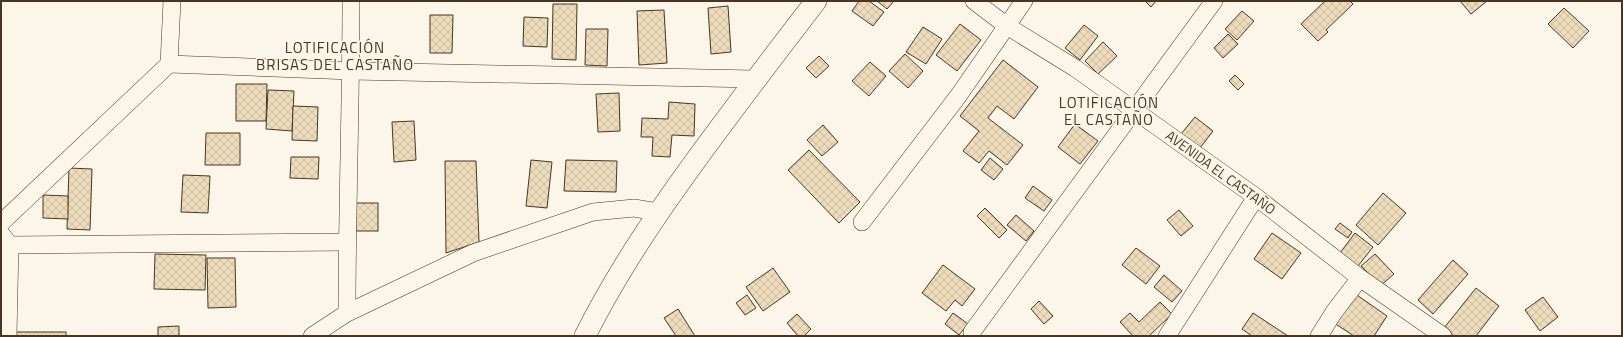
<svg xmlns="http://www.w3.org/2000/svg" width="1623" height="337" font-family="'Titillium Web',sans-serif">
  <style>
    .building { fill: url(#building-cross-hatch); stroke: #4a3520 }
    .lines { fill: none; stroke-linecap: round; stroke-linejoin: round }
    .minor-casing { stroke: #4a3520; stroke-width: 18 }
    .tertiary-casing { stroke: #4a3520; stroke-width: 22 }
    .minor { stroke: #fbf6e9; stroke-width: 17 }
    .tertiary { stroke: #fbf6e9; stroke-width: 21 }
    .labels { text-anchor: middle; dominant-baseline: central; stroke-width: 3; stroke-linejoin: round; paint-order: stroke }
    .street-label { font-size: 14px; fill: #4a3520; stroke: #fbf6e9 }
    .neighbourhood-label { font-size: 15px; letter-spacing: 1px; fill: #4a3520; stroke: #fbf6e9 }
  </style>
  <defs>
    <pattern id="building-cross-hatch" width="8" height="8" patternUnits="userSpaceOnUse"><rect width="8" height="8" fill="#ecdcbc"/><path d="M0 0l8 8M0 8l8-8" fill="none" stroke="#ccbda1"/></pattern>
  </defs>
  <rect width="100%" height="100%" fill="#fbf6e9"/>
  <g class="building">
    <polygon points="859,1 869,1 884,12 873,26 852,11"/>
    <polygon points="877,1 894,1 887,9"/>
    <polygon points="1145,1 1156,1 1151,7"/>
    <polygon points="1325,1 1350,1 1353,4 1326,30 1328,32 1318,41 1301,24"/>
    <polygon points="1460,1 1487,1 1471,14"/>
    <polygon points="553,4 577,4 576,60 552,59"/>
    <polygon points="728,6 731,52 711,54 708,8"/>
    <polygon points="1564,8 1589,31 1573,48 1548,24"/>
    <polygon points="664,10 667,63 639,65 637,11"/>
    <polygon points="1242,11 1254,21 1237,40 1225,29"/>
    <polygon points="430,15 453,15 452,53 430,53"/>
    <polygon points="524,17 548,18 547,47 523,46"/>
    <polygon points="960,24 981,40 957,71 936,55"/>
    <polygon points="1084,25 1098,36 1080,60 1065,48"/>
    <polygon points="923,27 942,39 926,64 906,52"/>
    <polygon points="586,29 608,29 607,66 585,65"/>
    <polygon points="1228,34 1238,44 1223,58 1214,48"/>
    <polygon points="1103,42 1117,56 1098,74 1085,61"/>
    <polygon points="905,54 923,71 908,88 889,71"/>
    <polygon points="819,56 829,66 816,78 806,68"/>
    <polygon points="1003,60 1038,87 1014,119 997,106 988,118 1023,145 1007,165 989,151 979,163 963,151 979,131 960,116"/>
    <polygon points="870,62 886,76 869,96 852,81"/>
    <polygon points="1235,75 1244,84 1238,90 1229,81"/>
    <polygon points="236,84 267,84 266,121 236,121"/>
    <polygon points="268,90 294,91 292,131 266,129"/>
    <polygon points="619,93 620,131 598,132 596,94"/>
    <polygon points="669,102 695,104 694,136 672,135 670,157 652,156 653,137 641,137 642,118 668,119"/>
    <polygon points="293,106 318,107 317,141 292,140"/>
    <polygon points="1195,117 1213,131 1200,148 1181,134"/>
    <polygon points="414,121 416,160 394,162 392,122"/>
    <polygon points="1075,124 1098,141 1080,164 1058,147"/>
    <polygon points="823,125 838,142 822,156 807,140"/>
    <polygon points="206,133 240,133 240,165 205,165"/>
    <polygon points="809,150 860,202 839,223 788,170"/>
    <polygon points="291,157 319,157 318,179 290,178"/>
    <polygon points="990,158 1003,169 994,180 981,170"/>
    <polygon points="531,160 552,162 547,208 526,206"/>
    <polygon points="566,160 617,161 616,192 564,191"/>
    <polygon points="445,161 476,161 479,242 446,253"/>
    <polygon points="69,168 92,169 90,230 67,229"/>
    <polygon points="183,175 210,176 208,213 181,212"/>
    <polygon points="1033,186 1052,200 1044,211 1025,198"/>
    <polygon points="1383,193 1406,213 1378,245 1356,225"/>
    <polygon points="43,195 68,196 68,219 43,218"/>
    <rect x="356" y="203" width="22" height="28"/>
    <polygon points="985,208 1007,230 999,238 977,216"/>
    <polygon points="1179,210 1193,226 1181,236 1167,220"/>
    <polygon points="1016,215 1034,231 1026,241 1007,225"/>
    <polygon points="1340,223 1352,232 1348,238 1335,229"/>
    <polygon points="1272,233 1301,253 1282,279 1254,259"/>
    <polygon points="1355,233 1373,247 1358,266 1340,253"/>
    <polygon points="1136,248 1160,266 1146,284 1122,265"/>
    <polygon points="155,254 206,255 205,290 154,289"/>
    <polygon points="1375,254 1394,274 1380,286 1361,266"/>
    <polygon points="207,258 235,258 236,307 208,308"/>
    <polygon points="1453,260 1468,274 1433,314 1418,300"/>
    <polygon points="943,265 975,289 962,306 955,300 946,311 922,293"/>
    <polygon points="773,268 790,292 763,311 746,287"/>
    <polygon points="1164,275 1182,291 1172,302 1154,287"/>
    <polygon points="1476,288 1499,306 1476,336 1454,336 1444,328"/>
    <polygon points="1354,293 1387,316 1374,336 1354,336 1334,323"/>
    <polygon points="747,295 756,308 745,315 736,303"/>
    <polygon points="1543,297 1558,317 1540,331 1525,310"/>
    <polygon points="1039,301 1053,316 1044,324 1031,309"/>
    <polygon points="1160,302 1172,314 1149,336 1133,336 1120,322 1130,313 1139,322"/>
    <polygon points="678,309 695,336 676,336 664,318"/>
    <polygon points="953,313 968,324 959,335 945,324"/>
    <polygon points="1253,313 1288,336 1252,336 1242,329"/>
    <polygon points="797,314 811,329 804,336 798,336 787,323"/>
    <polygon points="179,326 179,336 158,336 158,327"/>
    <rect x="14" y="332" width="52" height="4"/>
  </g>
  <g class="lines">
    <defs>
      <g id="minor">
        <polyline points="974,1 1007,26 1075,68 1256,197 1360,278 1443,336"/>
        <polyline points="169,64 351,71 755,79"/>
        <polyline points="862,222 959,95 1024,1"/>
        <polyline points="1,223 169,64 172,1"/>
        <polyline points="1,234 10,245 8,336"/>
        <polyline points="10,245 347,242"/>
        <path d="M347,313C347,209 351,105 351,1"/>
        <polyline points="972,332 1214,1"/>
        <polyline points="312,336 347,313 473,253 593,212 634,208 658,212"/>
        <polyline points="1167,336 1256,197"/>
        <polyline points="1319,336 1334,312 1360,278"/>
      </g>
      <path id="tertiary" d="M585,336C618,270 660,209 704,149C741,99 778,50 816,1"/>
    </defs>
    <use href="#minor" class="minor-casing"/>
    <use href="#tertiary" class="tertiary-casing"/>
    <use href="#minor" class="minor"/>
    <use href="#tertiary" class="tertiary"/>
  </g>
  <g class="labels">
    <g class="street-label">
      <text transform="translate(1221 172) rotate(36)">AVENIDA EL CASTAÑO</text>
    </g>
    <g class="neighbourhood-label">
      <text x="335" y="47">LOTIFICACIÓN<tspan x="335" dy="17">BRISAS DEL CASTAÑO</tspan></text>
      <text x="1109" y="102">LOTIFICACIÓN<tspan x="1109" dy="17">EL CASTAÑO</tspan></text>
    </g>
  </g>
  <rect width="1623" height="337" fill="none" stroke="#4a3520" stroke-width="4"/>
</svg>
